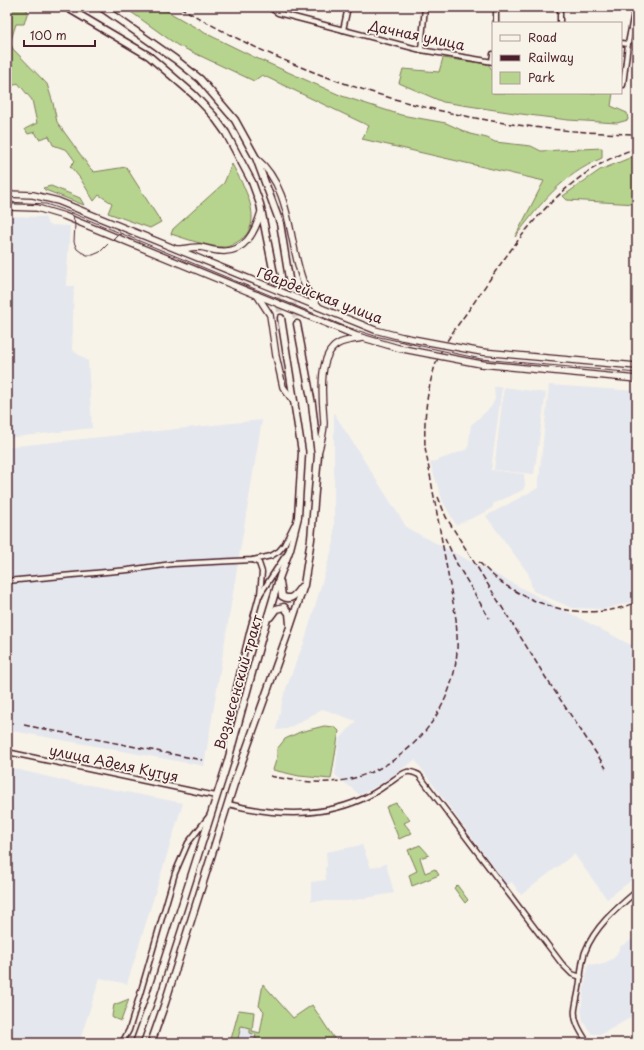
<svg xmlns="http://www.w3.org/2000/svg" width="644" height="1050" font-family="'Playpen Sans',sans-serif">
  <style>
    .built { fill: #e5e7ee }
    .green { fill: #b6d48d; stroke: #807a5c }
    .lines { fill: none; stroke-linecap: round; stroke-linejoin: round }
    .primary-tunnel { stroke: #d4c9c2; stroke-width: 6; stroke-dasharray: 6 3; stroke-linecap: butt }
    .street-casing { stroke: #4a1f2b; stroke-width: 7 }
    .secondary-casing { stroke: #4a1f2b; stroke-width: 8 }
    .primary-casing { stroke: #4a1f2b; stroke-width: 9 }
    .street { stroke: #f7f3e8; stroke-width: 4 }
    .secondary { stroke: #f7f3e8; stroke-width: 5.5 }
    .primary { stroke: #f7f3e8; stroke-width: 6 }
    .tram { stroke: #4a1f2b; stroke-width: 1 }
    .rail { stroke: #4a1f2b; stroke-width: 1.5; stroke-dasharray: 6 3; stroke-linecap: butt }
    .secondary-bridge-casing { stroke: #4a1f2b; stroke-width: 8; stroke-linecap: butt }
    .secondary-bridge { stroke: #f7f3e8; stroke-width: 5.5 }
    .labels { text-anchor: middle; dominant-baseline: central; stroke-width: 3.5; stroke-linejoin: round; paint-order: stroke }
    .street-label { font-size: 14px; fill: #4a1f2b; stroke: #f7f3e8 }
  </style>
  <rect width="100%" height="100%" fill="#f7f3e8"/>
  <filter id="ink" filterUnits="userSpaceOnUse"><feTurbulence type="fractalNoise" baseFrequency=".025" numOctaves="2"/><feDisplacementMap in="SourceGraphic" scale="8" xChannelSelector="R" yChannelSelector="G"/><feConvolveMatrix kernelMatrix="1 2 1 2 8 2 1 2 1" color-interpolation-filters="sRGB"/></filter>
  <g filter="url(#ink)">
    <g class="built">
      <polygon points="7,216 45,217 48,225 70,226 66,286 74,286 72,350 88,361 92,428 7,438"/>
      <polygon points="549,385 637,391 637,497 634,518 637,520 637,574 634,601 605,609 572,608 533,591 528,573 486,516 538,488"/>
      <polygon points="494,387 502,387 491,470 524,474 525,485 523,490 493,504 493,507 486,512 456,525 443,502 430,463 468,449 471,425 491,407 495,399"/>
      <polygon points="504,387 546,393 534,474 494,470"/>
      <polygon points="334,413 407,528 629,644 637,644 637,876 607,899 574,854 521,895 512,882 507,885 415,760 382,783 360,795 335,775 339,740 356,721 323,709 287,729 276,730 284,694 296,662 304,643 334,542"/>
      <polygon points="262,420 204,766 7,730 7,447"/>
      <polygon points="637,586 637,638 632,638"/>
      <polygon points="7,767 78,784 90,785 183,803 127,984 100,978 79,1043 7,1043"/>
      <polygon points="362,845 371,868 386,864 394,893 349,901 311,901 311,882 326,880 325,868 327,866 326,852"/>
      <polygon points="637,937 637,1014 602,1034 592,1034 583,1022 581,1009 588,964 600,965 614,958 621,946"/>
      <polygon points="234,1026 276,1035 310,1043 230,1043"/>
      <polygon points="431,1035 434,1043 409,1043 423,1039"/>
    </g>
    <g class="green">
      <polygon points="7,7 22,7 28,11 24,24 16,24 10,43 13,49 47,84 53,103 57,122 90,168 94,172 126,167 161,222 150,228 108,213 112,203 99,195 94,201 80,178 70,166 75,161 67,150 53,145 49,136 39,139 35,132 28,134 25,129 37,123 32,100 18,83 9,88 7,84"/>
      <path d="M124,7H160L205,33L254,57L342,96L401,115L446,123L470,134L487,138L495,142L531,146L541,151L602,148V158C560,177 543,201 515,237L544,181L362,139L369,126L262,75L254,81L177,45Z"/>
      <polygon points="443,58 488,64 493,71 493,93 613,93 611,106 627,113 628,120 617,123 568,120 521,114 443,102 399,83 403,69 439,72"/>
      <polygon points="637,155 637,204 567,200 563,196 600,170"/>
      <path d="M232,164C243,185 267,223 239,241C234,244 228,248 222,247C205,246 187,239 171,234L173,229L224,183Z"/>
      <polygon points="51,186 80,198 84,205 45,190 43,188"/>
      <polygon points="324,726 335,727 339,731 331,779 299,776 273,770 277,757 277,749 285,739 300,732"/>
      <polygon points="396,803 410,820 404,823 412,833 399,839 386,807"/>
      <polygon points="420,845 429,855 420,858 425,873 435,869 439,875 412,886 409,875 417,871 408,850"/>
      <polygon points="457,885 468,900 465,903 454,888"/>
      <polygon points="263,984 293,1018 312,1005 337,1043 271,1043 255,1039 256,1035 250,1033 250,1028 241,1026 237,1043 230,1043 239,1010 254,1012 252,1031 260,1033 264,1011 259,1006"/>
      <polygon points="129,999 121,1021 113,1018 112,1016 114,1005"/>
    </g>
    <g class="lines">
      <g class="primary-tunnel">
        <polyline points="275,279 281,318"/>
        <polyline points="290,285 297,324"/>
      </g>
      <defs>
        <g id="street">
          <polyline points="269,7 278,13 421,50 493,62"/>
          <polyline points="496,23 496,7"/>
          <polyline points="560,23 560,7"/>
          <polyline points="343,30 348,7"/>
          <polyline points="621,43 628,44"/>
          <polyline points="421,50 425,7"/>
          <polyline points="492,61 493,54"/>
          <polyline points="621,85 623,85 628,44 635,7"/>
          <polyline points="253,560 259,563 262,572 260,595"/>
          <polyline points="7,581 128,570 172,564 253,560 271,556 279,551 284,545 294,525"/>
          <polyline points="229,750 233,700 249,633 259,596 285,556"/>
          <polyline points="7,752 216,796"/>
          <path d="M228,804C271,815 318,818 360,800C369,796 378,791 386,785C393,781 400,774 407,772C411,771 415,773 419,775L562,964L572,974L581,977"/>
          <polyline points="122,1043 129,1030 140,994 175,873 188,843 210,815"/>
          <path d="M588,1043C582,1034 573,1021 575,1009C576,1002 578,995 579,988C581,976 581,963 585,952C595,926 617,908 637,891"/>
        </g>
        <g id="secondary">
          <path d="M256,158C292,188 288,241 303,281C306,291 312,299 319,307"/>
          <polyline points="7,194 33,195 58,201 375,330 402,337"/>
          <polyline points="7,207 37,208 64,216 357,336 398,348"/>
          <path d="M178,249C185,249 193,247 200,247C207,248 214,251 221,251C245,253 255,232 261,212"/>
          <polyline points="257,295 270,315 276,356 283,387 295,403"/>
          <polyline points="482,352 637,366"/>
          <polyline points="481,364 637,379"/>
          <path d="M318,453C321,443 324,433 324,423C323,402 316,356 338,344C345,340 354,340 362,338"/>
        </g>
        <g id="primary">
          <polyline points="66,7 149,56 194,95 213,115 226,133 252,182 260,204 275,279"/>
          <polyline points="101,7 175,59 200,79 235,120 256,158 280,223 290,285"/>
          <path d="M280,582L282,596C291,602 296,594 301,587"/>
          <polyline points="270,617 276,609 284,607 289,613 290,624"/>
          <polyline points="136,1043 152,999 227,764 264,629 280,576 290,549 298,517 302,452 281,318"/>
          <polyline points="151,1043 165,1003 234,784 290,627 304,585 311,539 318,455 312,404 297,324"/>
        </g>
      </defs>
      <use href="#street" class="street-casing"/>
      <use href="#secondary" class="secondary-casing"/>
      <use href="#primary" class="primary-casing"/>
      <use href="#street" class="street"/>
      <use href="#secondary" class="secondary"/>
      <use href="#primary" class="primary"/>
      <g class="tram">
        <polyline points="7,202 46,204 72,213 344,326 375,336 481,359 637,373"/>
        <polyline points="72,213 75,224 74,242 77,249 81,252 87,255 93,255 100,252 117,235 121,234"/>
      </g>
      <g class="rail">
        <path d="M180,7C317,89 477,132 637,134"/>
        <polyline points="438,497 446,517 546,678 606,768"/>
        <polyline points="445,538 457,564 489,618"/>
        <path d="M479,562C489,572 499,582 512,589C549,612 596,620 637,602"/>
        <polyline points="24,725 202,760"/>
        <path d="M270,776C290,780 310,783 330,782C394,778 448,723 456,661C458,647 457,633 456,619L425,447C424,420 426,393 435,366C442,344 459,324 473,304C516,241 561,172 637,148"/>
      </g>
      <defs>
        <g id="secondary-bridge">
          <polyline points="402,337 482,352"/>
          <polyline points="398,348 481,364"/>
        </g>
      </defs>
      <use href="#secondary-bridge" class="secondary-bridge-casing"/>
      <use href="#secondary-bridge" class="secondary-bridge"/>
    </g>
  </g>
  <g class="labels">
    <g class="street-label">
      <text transform="translate(417 35) rotate(12)">Дачная улица</text>
      <text transform="translate(320 295) rotate(21)">Гвардейская улица</text>
      <text transform="translate(238 682) rotate(-74)">Вознесенский тракт</text>
      <text transform="translate(114 763) rotate(12)">улица Аделя Кутуя</text>
    </g>
  </g>
  <rect width="644" height="1050" fill="none" stroke="#f7f3e8" stroke-width="24"/>
  <rect x="12" y="12" width="620" height="1026" fill="none" stroke="#4a1f2b" stroke-width="1.5" filter="url(#ink)"/>
  <rect x="492" y="22" width="130" height="72" fill="#f7f3e8" stroke="#b29e9c"/>
  <rect x="500" y="35" width="20" height="6" fill="#f7f3e8" stroke="#b29e9c"/>
  <text x="528" y="42" font-size="12" fill="#4a1f2b">Road</text>
  <rect x="500" y="55" width="20" height="6" fill="#4a1f2b" stroke="#b29e9c"/>
  <text x="528" y="62" font-size="12" fill="#4a1f2b">Railway</text>
  <rect x="500" y="72" width="20" height="12" fill="#b6d48d" stroke="#b29e9c"/>
  <text x="528" y="82" font-size="12" fill="#4a1f2b">Park</text>
  <path d="M24 40v6h71v-6" fill="none" stroke="#4a1f2b" stroke-width="2"/>
  <text x="30" y="40" font-size="12" fill="#4a1f2b" stroke="#f7f3e8" stroke-width="3" paint-order="stroke">100 m</text>
</svg>
